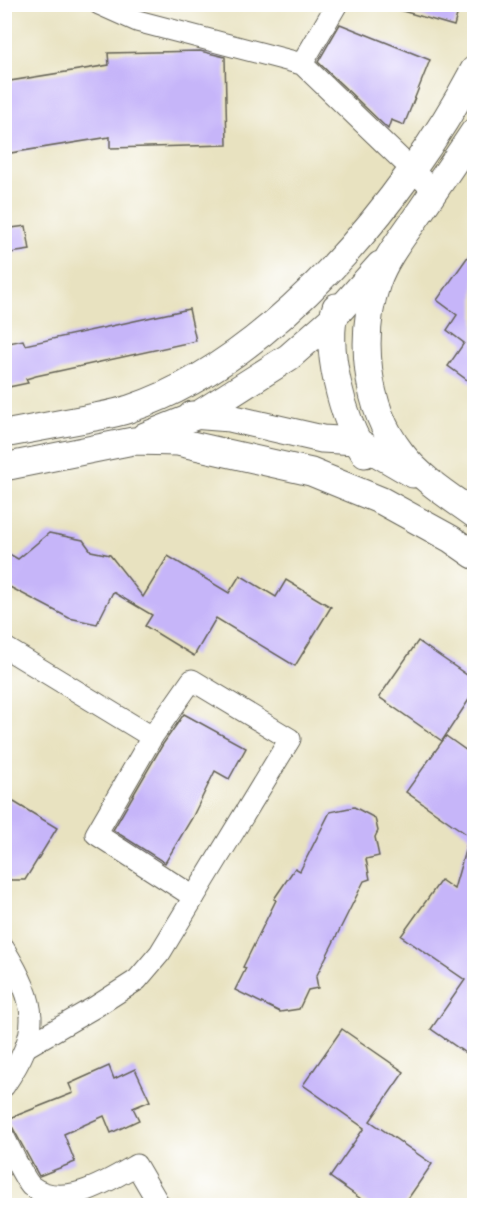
<svg xmlns="http://www.w3.org/2000/svg" width="479" height="1210" font-family="'Comic Neue',sans-serif">
  <style>
    .building { fill: #c6b5f9 }
    .lines { fill: none; stroke-linecap: round; stroke-linejoin: round }
    .minor-casing { stroke: #636155; stroke-width: 23 }
    .tertiary-casing { stroke: #636155; stroke-width: 29 }
    .minor { stroke: #fff; stroke-width: 21 }
    .tertiary { stroke: #fff; stroke-width: 27 }
  </style>
  <rect width="100%" height="100%" fill="#fff"/>
  <filter id="ink" filterUnits="userSpaceOnUse"><feTurbulence type="fractalNoise" baseFrequency=".0167" numOctaves="2"/><feDisplacementMap in="SourceGraphic" scale="12" xChannelSelector="R" yChannelSelector="G"/><feConvolveMatrix kernelMatrix="1 2 1 2 8 2 1 2 1" color-interpolation-filters="sRGB"/></filter>
  <filter id="wash" filterUnits="userSpaceOnUse"><feTurbulence type="fractalNoise" baseFrequency=".008" numOctaves="4" result="noise"/><feDisplacementMap in="SourceGraphic" scale="24" xChannelSelector="R" yChannelSelector="G"/><feGaussianBlur stdDeviation="1.35" result="paint"/><feColorMatrix in="noise" values="0 0 0 0 0 0 0 0 0 0 0 0 0 0 0 0 0 1.4 0 .05"/><feComposite in="paint" operator="in"/></filter>
  <g filter="url(#wash)">
    <rect width="100%" height="100%" fill="#e8e2c0"/>
    <g id="blocks">
      <g class="building">
        <polygon points="400,4 460,4 454,26 399,10"/>
        <polygon points="340,24 430,60 404,125 391,120 388,129 318,62"/>
        <polygon points="200,51 225,57 227,145 110,148 110,137 4,154 4,82 109,65 108,53"/>
        <polygon points="26,226 30,250 4,254 4,229"/>
        <polygon points="474,248 474,385 448,366 464,343 447,330 457,315 437,300"/>
        <polygon points="189,309 196,341 36,376 26,379 28,383 4,388 4,344 23,340 25,345"/>
        <polygon points="49,533 83,540 91,551 110,555 143,597 168,556 229,593 240,575 276,597 286,580 331,607 295,666 216,618 194,656 145,626 152,615 113,592 97,624 69,618 4,584 4,551 18,559"/>
        <polygon points="418,641 474,680 474,692 442,741 379,697"/>
        <polygon points="184,714 246,748 229,779 215,771 192,818 165,863 113,830 163,744"/>
        <polygon points="446,736 474,756 474,1059 431,1029 465,980 401,936 441,880 454,889 469,837 472,838 406,792"/>
        <polygon points="4,796 57,828 25,880 11,880 4,876"/>
        <polygon points="354,807 375,818 378,831 375,837 379,856 366,859 370,879 364,881 316,977 318,988 308,990 299,1009 280,1012 235,990 246,968 243,967 276,900 274,899 295,868 300,871 330,812"/>
        <polygon points="342,1029 404,1072 370,1121 432,1164 403,1206 371,1206 330,1177 364,1128 303,1085"/>
        <polygon points="109,1066 114,1079 135,1069 150,1101 133,1108 139,1120 111,1133 104,1116 64,1134 75,1162 39,1176 8,1119 73,1093 69,1084"/>
      </g>
    </g>
  </g>
  <g filter="url(#ink)">
    <use href="#blocks" fill-opacity="0" stroke="#636155" stroke-width="1.5"/>
    <g class="lines">
      <defs>
        <g id="minor">
          <polyline points="99,4 137,21 302,64 434,191"/>
          <polyline points="302,64 337,4"/>
          <polyline points="4,647 152,737 192,680 290,739 160,953 137,980 95,1007 26,1047"/>
          <polyline points="152,737 96,834 194,897"/>
          <path d="M4,949C38,1006 42,1030 4,1086"/>
          <path d="M4,1137C10,1148 23,1178 31,1186C62,1210 107,1182 136,1165L160,1206"/>
        </g>
        <g id="tertiary">
          <path d="M474,132C455,161 435,190 415,219C401,239 385,259 377,282C359,336 365,407 401,453C420,478 449,496 474,514"/>
          <path d="M336,307C323,345 343,422 365,454"/>
          <polyline points="192,415 230,418 322,439 356,441 413,474"/>
          <path d="M4,434C31,429 58,424 85,419C99,416 115,414 129,409C272,362 406,199 474,70"/>
          <polyline points="145,436 198,415 289,357 331,320 380,265"/>
          <polyline points="4,467 133,441 178,442 311,472 382,501 451,539 474,555"/>
        </g>
      </defs>
      <use href="#minor" class="minor-casing"/>
      <use href="#tertiary" class="tertiary-casing"/>
      <use href="#minor" class="minor"/>
      <use href="#tertiary" class="tertiary"/>
    </g>
  </g>
  <rect width="479" height="1210" fill="none" stroke="#fff" stroke-width="24"/>
</svg>
